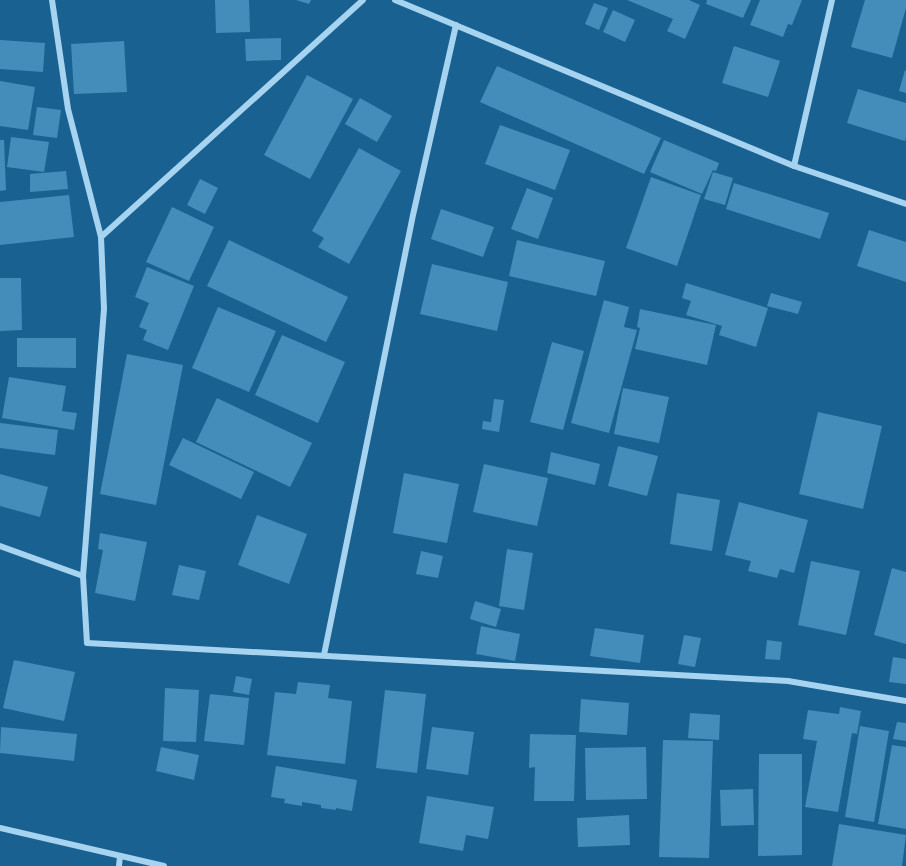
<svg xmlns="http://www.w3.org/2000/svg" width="906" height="866" font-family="Quicksand,sans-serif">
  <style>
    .building { fill: #448dba }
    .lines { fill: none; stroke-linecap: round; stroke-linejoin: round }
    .minor { stroke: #a6d4f0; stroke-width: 6 }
  </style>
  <rect width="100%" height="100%" fill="#186191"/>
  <g class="building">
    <polygon points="215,0 249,0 250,32 216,33"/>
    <polygon points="296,0 311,0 309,4"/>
    <polygon points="627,0 689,0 700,5 685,39 667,31 673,19"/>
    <polygon points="707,0 751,0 743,18 706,4"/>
    <polygon points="760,0 802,0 792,25 788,24 783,37 750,25"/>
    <polygon points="865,0 906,0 906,8 892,58 851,47"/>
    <polygon points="594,3 608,8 599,30 585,24"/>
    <polygon points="613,10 635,20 625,42 603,32"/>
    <polygon points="281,38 281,60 246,61 245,39"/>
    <polygon points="0,40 45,43 43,72 0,69"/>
    <polygon points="124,41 127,92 74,94 71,44"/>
    <polygon points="734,46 780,61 768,97 722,83"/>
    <polygon points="497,66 661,138 644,174 480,102"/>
    <polygon points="905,70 906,71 906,93 899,91"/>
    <polygon points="307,75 353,99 310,179 264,155"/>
    <polygon points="0,81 35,87 28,130 0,126"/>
    <polygon points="858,89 906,103 906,137 905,141 847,123"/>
    <polygon points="360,98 392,116 377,142 345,124"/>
    <polygon points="37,107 61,110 57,138 33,135"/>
    <polygon points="500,125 570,150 555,190 485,164"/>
    <polygon points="11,137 49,142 44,172 7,167"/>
    <polygon points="0,140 4,140 6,190 0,191"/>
    <polygon points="664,140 719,163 716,171 713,170 702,194 650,172"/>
    <polygon points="359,148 401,171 349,264 318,247 324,238 312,231"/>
    <polygon points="66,171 68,189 30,192 30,174"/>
    <polygon points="713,172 733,178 725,205 704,199"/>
    <polygon points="651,177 701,195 677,266 626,248"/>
    <polygon points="200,179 218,188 205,214 187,205"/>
    <polygon points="734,183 829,213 820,239 726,209"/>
    <polygon points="527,188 553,198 538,239 511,229"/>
    <polygon points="69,195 74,237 0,245 0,202"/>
    <polygon points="172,207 214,227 189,281 146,262"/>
    <polygon points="441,209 494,227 483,257 431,239"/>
    <polygon points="869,230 906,242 906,282 857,266"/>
    <polygon points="229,240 348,297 326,342 207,286"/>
    <polygon points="517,240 605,261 596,296 509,276"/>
    <polygon points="432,264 508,282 497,331 420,314"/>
    <polygon points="147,267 194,286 168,350 143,340 147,330 139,327 149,303 135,297"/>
    <polygon points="0,278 21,278 22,330 0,331"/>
    <polygon points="686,283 768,308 756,347 719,335 722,326 686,315 691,301 682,298"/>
    <polygon points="771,293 802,302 798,314 767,306"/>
    <polygon points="604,300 629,307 624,327 637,330 609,433 571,423"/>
    <polygon points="218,307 276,331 249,392 192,368"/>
    <polygon points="640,309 716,325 707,365 635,349 640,328 637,327"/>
    <polygon points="282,335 345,362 318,423 255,395"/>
    <polygon points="17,338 76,338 76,368 17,367"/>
    <polygon points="552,342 584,351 563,430 530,422"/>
    <polygon points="127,354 183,365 156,505 100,494"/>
    <polygon points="9,377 66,386 62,411 77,413 74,430 2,418"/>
    <polygon points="623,388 669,397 659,443 614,434"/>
    <polygon points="217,398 312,443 290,487 196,442"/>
    <polygon points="494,399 504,400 499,432 482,429 483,421 491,422"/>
    <polygon points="818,412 882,426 863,509 799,494"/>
    <polygon points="0,423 58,430 55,455 0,448"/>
    <polygon points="183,438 254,472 241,499 169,465"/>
    <polygon points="618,446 658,456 647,496 608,486"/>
    <polygon points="551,452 600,464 595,485 547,473"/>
    <polygon points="484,464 548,478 537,526 473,512"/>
    <polygon points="404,473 459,484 447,543 393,533"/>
    <polygon points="0,474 48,487 40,517 0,506"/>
    <polygon points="677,493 720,500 712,551 670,544"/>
    <polygon points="739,502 808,520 794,573 780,569 777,578 748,571 751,561 725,555"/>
    <polygon points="257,515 307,534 289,584 238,565"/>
    <polygon points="100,533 147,542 135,601 95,593 103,550 98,549"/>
    <polygon points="507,549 533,553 524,610 499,606"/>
    <polygon points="421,551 443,556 438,578 416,574"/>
    <polygon points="811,561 860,571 846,635 798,625"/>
    <polygon points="179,565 206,571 199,600 172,595"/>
    <polygon points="892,568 906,572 906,644 874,635"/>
    <polygon points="475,601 501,609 496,627 470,619"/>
    <polygon points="481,626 520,634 515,661 476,654"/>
    <polygon points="595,628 644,635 640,663 590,656"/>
    <polygon points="684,635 701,638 695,667 678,664"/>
    <polygon points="767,640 782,642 780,660 765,659"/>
    <polygon points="893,657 906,659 906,684 889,682"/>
    <polygon points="14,660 75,672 64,721 3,708"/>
    <polygon points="236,676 252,679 249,695 233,692"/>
    <polygon points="298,682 330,685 328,698 352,701 345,764 267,755 275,692 296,694"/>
    <polygon points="165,688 199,690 196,742 163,741"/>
    <polygon points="385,690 426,694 417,773 376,768"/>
    <polygon points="210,694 249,698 244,745 204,741"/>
    <polygon points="581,699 629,703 627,735 579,732"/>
    <polygon points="840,707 861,711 857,734 852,733 838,812 805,807 817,741 803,739 808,710 839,714"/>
    <polygon points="690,713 720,715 719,740 688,738"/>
    <polygon points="897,722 906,723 906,741 893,739"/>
    <polygon points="860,726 889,731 874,822 845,817"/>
    <polygon points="1,727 77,734 74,761 0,753"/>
    <polygon points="432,727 474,732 468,775 426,769"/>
    <polygon points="530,734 576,735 574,801 534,801 535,767 529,768"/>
    <polygon points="663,740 713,741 709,858 659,857"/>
    <polygon points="892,745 906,747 906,829 878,824"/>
    <polygon points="161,747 199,755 194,780 156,771"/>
    <polygon points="646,747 647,799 586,800 585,748"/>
    <polygon points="759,754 802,754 802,855 758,856"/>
    <polygon points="276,766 357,780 352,811 336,808 336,810 321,808 321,805 302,802 302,806 284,803 285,799 271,797"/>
    <polygon points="753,789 754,825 721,826 720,790"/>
    <polygon points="427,796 494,807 488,839 466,835 463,851 419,843"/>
    <polygon points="629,815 630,845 578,847 577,818"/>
    <polygon points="839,824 906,835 902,866 832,866"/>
  </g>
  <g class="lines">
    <g class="minor">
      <polyline points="52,0 68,109 101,237"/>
      <polyline points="363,0 101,237 104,309 83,576 87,643 788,681 906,701"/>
      <polyline points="395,0 794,166 906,204"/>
      <polyline points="794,166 832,0"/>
      <polyline points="0,546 83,576"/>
      <polyline points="324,655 413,215 456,25"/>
      <polyline points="0,828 164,866"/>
      <polyline points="119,866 120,856"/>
    </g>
  </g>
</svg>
